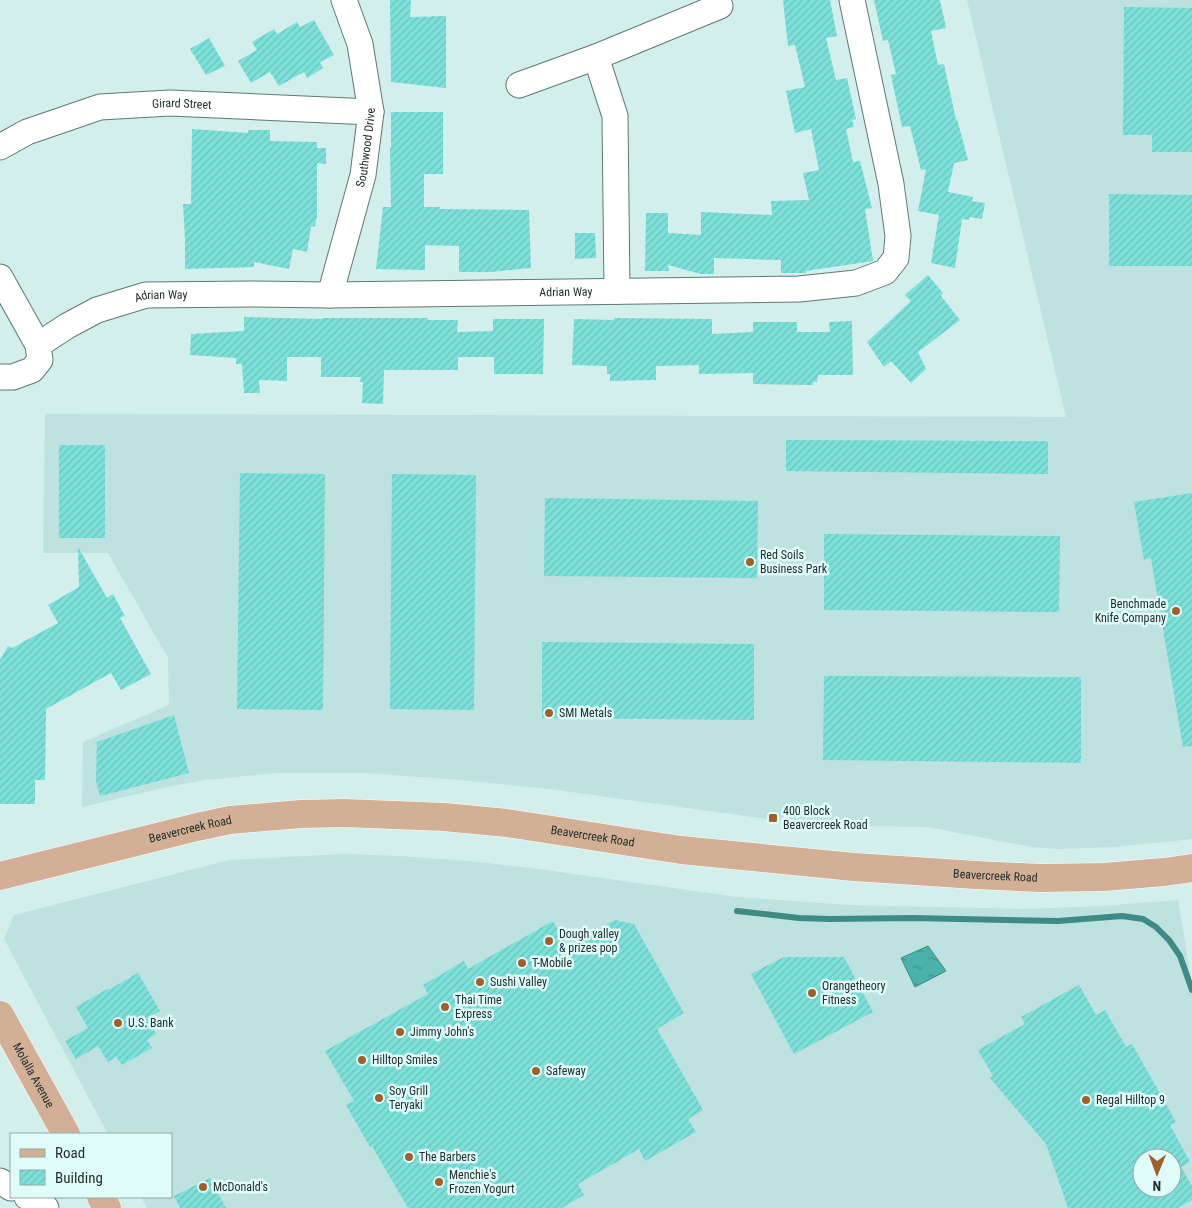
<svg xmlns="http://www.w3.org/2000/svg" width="1192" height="1208" font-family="'Roboto Condensed',sans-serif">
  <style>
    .built { fill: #bde2df; fill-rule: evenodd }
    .water { fill: url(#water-ripples); stroke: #3e8a84 }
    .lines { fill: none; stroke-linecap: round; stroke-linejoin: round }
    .stream { stroke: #3e8a84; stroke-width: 6 }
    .building { fill: url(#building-hatch); fill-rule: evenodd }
    .minor-casing { stroke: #5f7976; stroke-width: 27 }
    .major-casing { stroke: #fff; stroke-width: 29 }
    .minor { stroke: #fff; stroke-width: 25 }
    .major { stroke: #d2af95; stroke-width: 28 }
    .poi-dot { fill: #a1602a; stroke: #dffcf9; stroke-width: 2 }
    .labels { text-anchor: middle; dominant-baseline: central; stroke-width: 5; stroke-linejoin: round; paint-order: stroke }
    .street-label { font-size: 12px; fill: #232e2d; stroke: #dffcf9 }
    .poi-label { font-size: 12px; fill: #232e2d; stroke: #dffcf9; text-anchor: start }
  </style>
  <defs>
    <pattern id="water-ripples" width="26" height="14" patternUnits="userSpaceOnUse" patternTransform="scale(1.25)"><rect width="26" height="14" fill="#4ab2aa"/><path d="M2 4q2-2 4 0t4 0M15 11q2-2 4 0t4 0" fill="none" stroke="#3d918b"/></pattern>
    <pattern id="building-hatch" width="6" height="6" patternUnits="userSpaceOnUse" patternTransform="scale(1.25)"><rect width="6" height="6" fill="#7ce1d9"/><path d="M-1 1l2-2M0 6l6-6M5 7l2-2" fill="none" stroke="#6bc1bb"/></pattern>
  </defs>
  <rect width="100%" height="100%" fill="#d2efec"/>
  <g class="built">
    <polygon points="967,0 1192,0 1192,839 1115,847 1056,849 1031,847 928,827 872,826 767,819 549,789 450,779 364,773 277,773 205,780 167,787 82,807 83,742 169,705 168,658 108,553 43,553 45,414 1066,417"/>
    <path d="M344,854L400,856L469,861L538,869L737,897L847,905L1024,909L1102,906L1178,900L1192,984V1208H147L141,1197H171V1134H108L4,939L14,915L230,860ZM1142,1158H1172V1188H1142Z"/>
  </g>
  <polygon class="water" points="928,946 946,971 915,987 901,958"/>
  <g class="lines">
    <polyline class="stream" points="737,911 799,918 829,919 913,918 1058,921 1122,916 1143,919 1156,927 1169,940 1180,956 1192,990"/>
  </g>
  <g class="building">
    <polygon points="390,0 411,0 410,17 446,16 446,88 391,82"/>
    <polygon points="783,0 830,0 837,36 826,38 836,80 847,78 856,119 852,120 854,127 846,129 853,162 860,161 872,208 865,209 873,261 806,271 806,273 781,273 781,260 714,258 714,274 701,274 668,265 669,271 645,271 646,213 668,213 668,233 701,235 701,212 772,215 771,201 809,200 803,173 819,170 811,129 795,133 786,91 805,87 795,45 788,46"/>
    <polygon points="874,0 940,0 946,28 931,31 938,65 944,64 956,120 957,119 968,160 954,163 948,192 973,197 972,201 985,203 982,219 970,217 969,220 962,219 955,268 931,263 939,215 918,211 926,169 921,170 910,126 902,127 891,75 896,74 888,40 883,41"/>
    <polygon points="1124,7 1192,8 1192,152 1152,152 1152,135 1123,135"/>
    <polygon points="314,20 334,55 320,62 323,68 307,78 304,72 279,86 270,72 251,83 238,61 257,50 252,42 274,29 277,34 297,22 300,27"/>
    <polygon points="209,38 225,66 206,75 190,49"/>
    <polygon points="391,112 443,112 443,174 424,174 424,207 440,207 440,209 529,210 531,268 490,272 459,272 459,246 425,245 425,270 376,269 383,207 391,207 390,148 391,148"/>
    <polygon points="192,129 248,133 248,130 270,130 270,141 317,142 317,148 326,148 326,164 317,163 317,217 315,226 311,227 307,252 293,249 289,269 254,262 254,267 185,269 185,239 183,204 191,204"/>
    <polygon points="1109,194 1192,195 1192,266 1109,266"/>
    <polygon points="575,233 595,233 596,258 575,259"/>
    <polygon points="928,275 943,293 941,296 960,320 918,352 926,369 911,383 891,361 884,367 867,342 911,301 905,295"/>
    <polygon points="244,317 322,319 322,318 428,318 428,320 458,320 457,332 493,331 493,319 544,319 543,374 494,374 494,357 458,357 458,370 384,370 383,404 362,403 363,382 360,382 361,377 321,377 321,357 287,357 287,381 259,380 260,393 244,393 242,364 236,364 236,358 190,355 191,334 244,331"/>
    <polygon points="614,318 712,319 712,334 753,332 753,322 797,322 797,332 830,332 829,322 852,321 853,375 818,375 817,382 813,382 813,385 753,384 753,373 699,374 699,365 656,366 656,380 610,381 610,374 607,374 607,366 572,365 574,319 614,320"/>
    <polygon points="786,440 1048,441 1048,474 786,471"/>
    <rect x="59" y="445" width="46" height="93"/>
    <polygon points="240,473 325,474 323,710 237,709"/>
    <polygon points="392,474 476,475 474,710 390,709"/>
    <polygon points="1192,493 1192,746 1183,747 1151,558 1144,560 1134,502"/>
    <polygon points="545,498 758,501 757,578 544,576"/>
    <polygon points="824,534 1060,536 1059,612 824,610"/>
    <polygon points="78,547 107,598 113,594 125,616 120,618 151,674 121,690 111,673 46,709 45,780 35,780 35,804 0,804 0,660 8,646 12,648 58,623 48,605 79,587"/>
    <polygon points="542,642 754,644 754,720 542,718"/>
    <polygon points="824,676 1081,677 1081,763 823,760"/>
    <polygon points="174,715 189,773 100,796 96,781 97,742"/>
    <polygon points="615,920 634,924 684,1013 657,1029 703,1110 688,1119 696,1132 645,1161 639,1149 578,1184 584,1195 562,1208 408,1208 372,1146 370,1147 346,1105 354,1101 325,1051 428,994 423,985 464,961 468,969 553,921 568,947"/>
    <polygon points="784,957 844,957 873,1012 794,1054 751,974"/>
    <polygon points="138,973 160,1011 147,1018 156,1034 147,1040 152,1048 122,1065 116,1057 108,1062 98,1046 76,1059 65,1041 88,1028 76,1007 107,989 110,989"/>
    <path d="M1079,985L1096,1015L1105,1010L1126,1047L1132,1044L1176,1122L1170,1125L1190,1162L1181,1167L1192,1186V1200L1178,1208H1068L1046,1144L990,1078L993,1076L978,1050L1025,1024L1021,1017ZM1142,1158H1172V1188H1142Z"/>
    <polygon points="210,1178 226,1208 180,1208 174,1196"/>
  </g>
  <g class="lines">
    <defs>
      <g id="minor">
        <polyline points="596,57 720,6"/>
        <polyline points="519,85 596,57 615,116 617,291"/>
        <path id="s1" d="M0,147L27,132L100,107L170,103L371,112"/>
        <polyline points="0,277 38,345"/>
        <path id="s2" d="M330,295L363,175L371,112L360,44L344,0"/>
        <path id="s3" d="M0,377H13L32,370L40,360L38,345L67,326L97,310L146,295L254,294L330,295L799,289L856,283L885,272L896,258L898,236L891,184L852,0"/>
        <polyline points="0,1181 11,1188"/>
        <polyline points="27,1197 46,1208"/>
      </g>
      <g id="major">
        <path id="s4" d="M0,876L197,827L230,820L301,814L344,813L444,817L507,823L681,850L854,867L976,875L1040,878L1104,877L1164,872L1192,868"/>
        <path id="s5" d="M0,1015L66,1134"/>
        <polyline points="101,1197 107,1208"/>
      </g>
    </defs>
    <use href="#minor" class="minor-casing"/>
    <use href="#major" class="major-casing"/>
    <use href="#minor" class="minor"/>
    <use href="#major" class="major"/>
  </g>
  <g class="poi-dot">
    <circle cx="750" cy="562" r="5"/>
    <circle cx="1176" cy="611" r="5"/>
    <circle cx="549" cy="713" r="5"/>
    <rect x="768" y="813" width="10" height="10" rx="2.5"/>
    <circle cx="549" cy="941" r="5"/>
    <circle cx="522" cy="963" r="5"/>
    <circle cx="480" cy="982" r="5"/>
    <circle cx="812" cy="993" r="5"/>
    <circle cx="445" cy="1007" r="5"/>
    <circle cx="118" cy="1023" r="5"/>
    <circle cx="400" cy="1032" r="5"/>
    <circle cx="362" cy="1060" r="5"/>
    <circle cx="536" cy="1071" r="5"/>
    <circle cx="379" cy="1098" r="5"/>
    <circle cx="1086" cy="1100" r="5"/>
    <circle cx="409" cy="1157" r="5"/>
    <circle cx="439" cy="1182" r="5"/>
    <circle cx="203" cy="1187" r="5"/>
  </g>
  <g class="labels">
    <g class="street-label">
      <text stroke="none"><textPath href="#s1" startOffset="190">Girard Street</textPath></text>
      <text stroke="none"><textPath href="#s2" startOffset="152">Southwood Drive</textPath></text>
      <text stroke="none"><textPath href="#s3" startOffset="601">Adrian Way</textPath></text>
      <text stroke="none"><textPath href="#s3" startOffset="196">Adrian Way</textPath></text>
      <text stroke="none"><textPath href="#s4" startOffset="196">Beavercreek Road</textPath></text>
      <text stroke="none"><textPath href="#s4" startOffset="601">Beavercreek Road</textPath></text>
      <text stroke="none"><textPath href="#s4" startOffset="1006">Beavercreek Road</textPath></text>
      <text stroke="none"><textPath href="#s5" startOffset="69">Molalla Avenue</textPath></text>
    </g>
    <g class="poi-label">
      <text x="760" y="555">Red Soils<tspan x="760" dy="14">Business Park</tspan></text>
      <text x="1166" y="604" text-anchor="end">Benchmade<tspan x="1166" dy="14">Knife Company</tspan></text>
      <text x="559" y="713">SMI Metals</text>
      <text x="783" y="811">400 Block<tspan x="783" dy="14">Beavercreek Road</tspan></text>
      <text x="559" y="934">Dough valley<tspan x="559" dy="14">&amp; prizes pop</tspan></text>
      <text x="532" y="963">T-Mobile</text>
      <text x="490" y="982">Sushi Valley</text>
      <text x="822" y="986">Orangetheory<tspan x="822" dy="14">Fitness</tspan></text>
      <text x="455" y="1000">Thai Time<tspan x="455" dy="14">Express</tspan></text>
      <text x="128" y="1023">U.S. Bank</text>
      <text x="410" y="1032">Jimmy John's</text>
      <text x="372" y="1060">Hilltop Smiles</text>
      <text x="546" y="1071">Safeway</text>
      <text x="389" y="1091">Soy Grill<tspan x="389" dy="14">Teryaki</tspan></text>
      <text x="1096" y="1100">Regal Hilltop 9</text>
      <text x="419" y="1157">The Barbers</text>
      <text x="449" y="1175">Menchie's<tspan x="449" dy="14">Frozen Yogurt</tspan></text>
      <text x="213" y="1187">McDonald's</text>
    </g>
  </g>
  <rect x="10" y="1133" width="162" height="65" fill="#dffcf9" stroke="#94aaa7"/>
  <rect x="20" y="1149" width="25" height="8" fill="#d2af95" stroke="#94aaa7"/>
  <text x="55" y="1158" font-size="15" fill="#232e2d">Road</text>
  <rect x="20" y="1170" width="25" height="15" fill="url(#building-hatch)" stroke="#94aaa7"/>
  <text x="55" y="1183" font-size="15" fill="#232e2d">Building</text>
  <g transform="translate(1157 1173) rotate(181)"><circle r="24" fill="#dffcf9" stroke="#94aaa7"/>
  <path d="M0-4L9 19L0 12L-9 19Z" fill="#a1602a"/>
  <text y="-8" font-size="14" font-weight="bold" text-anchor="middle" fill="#232e2d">N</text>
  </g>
</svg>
